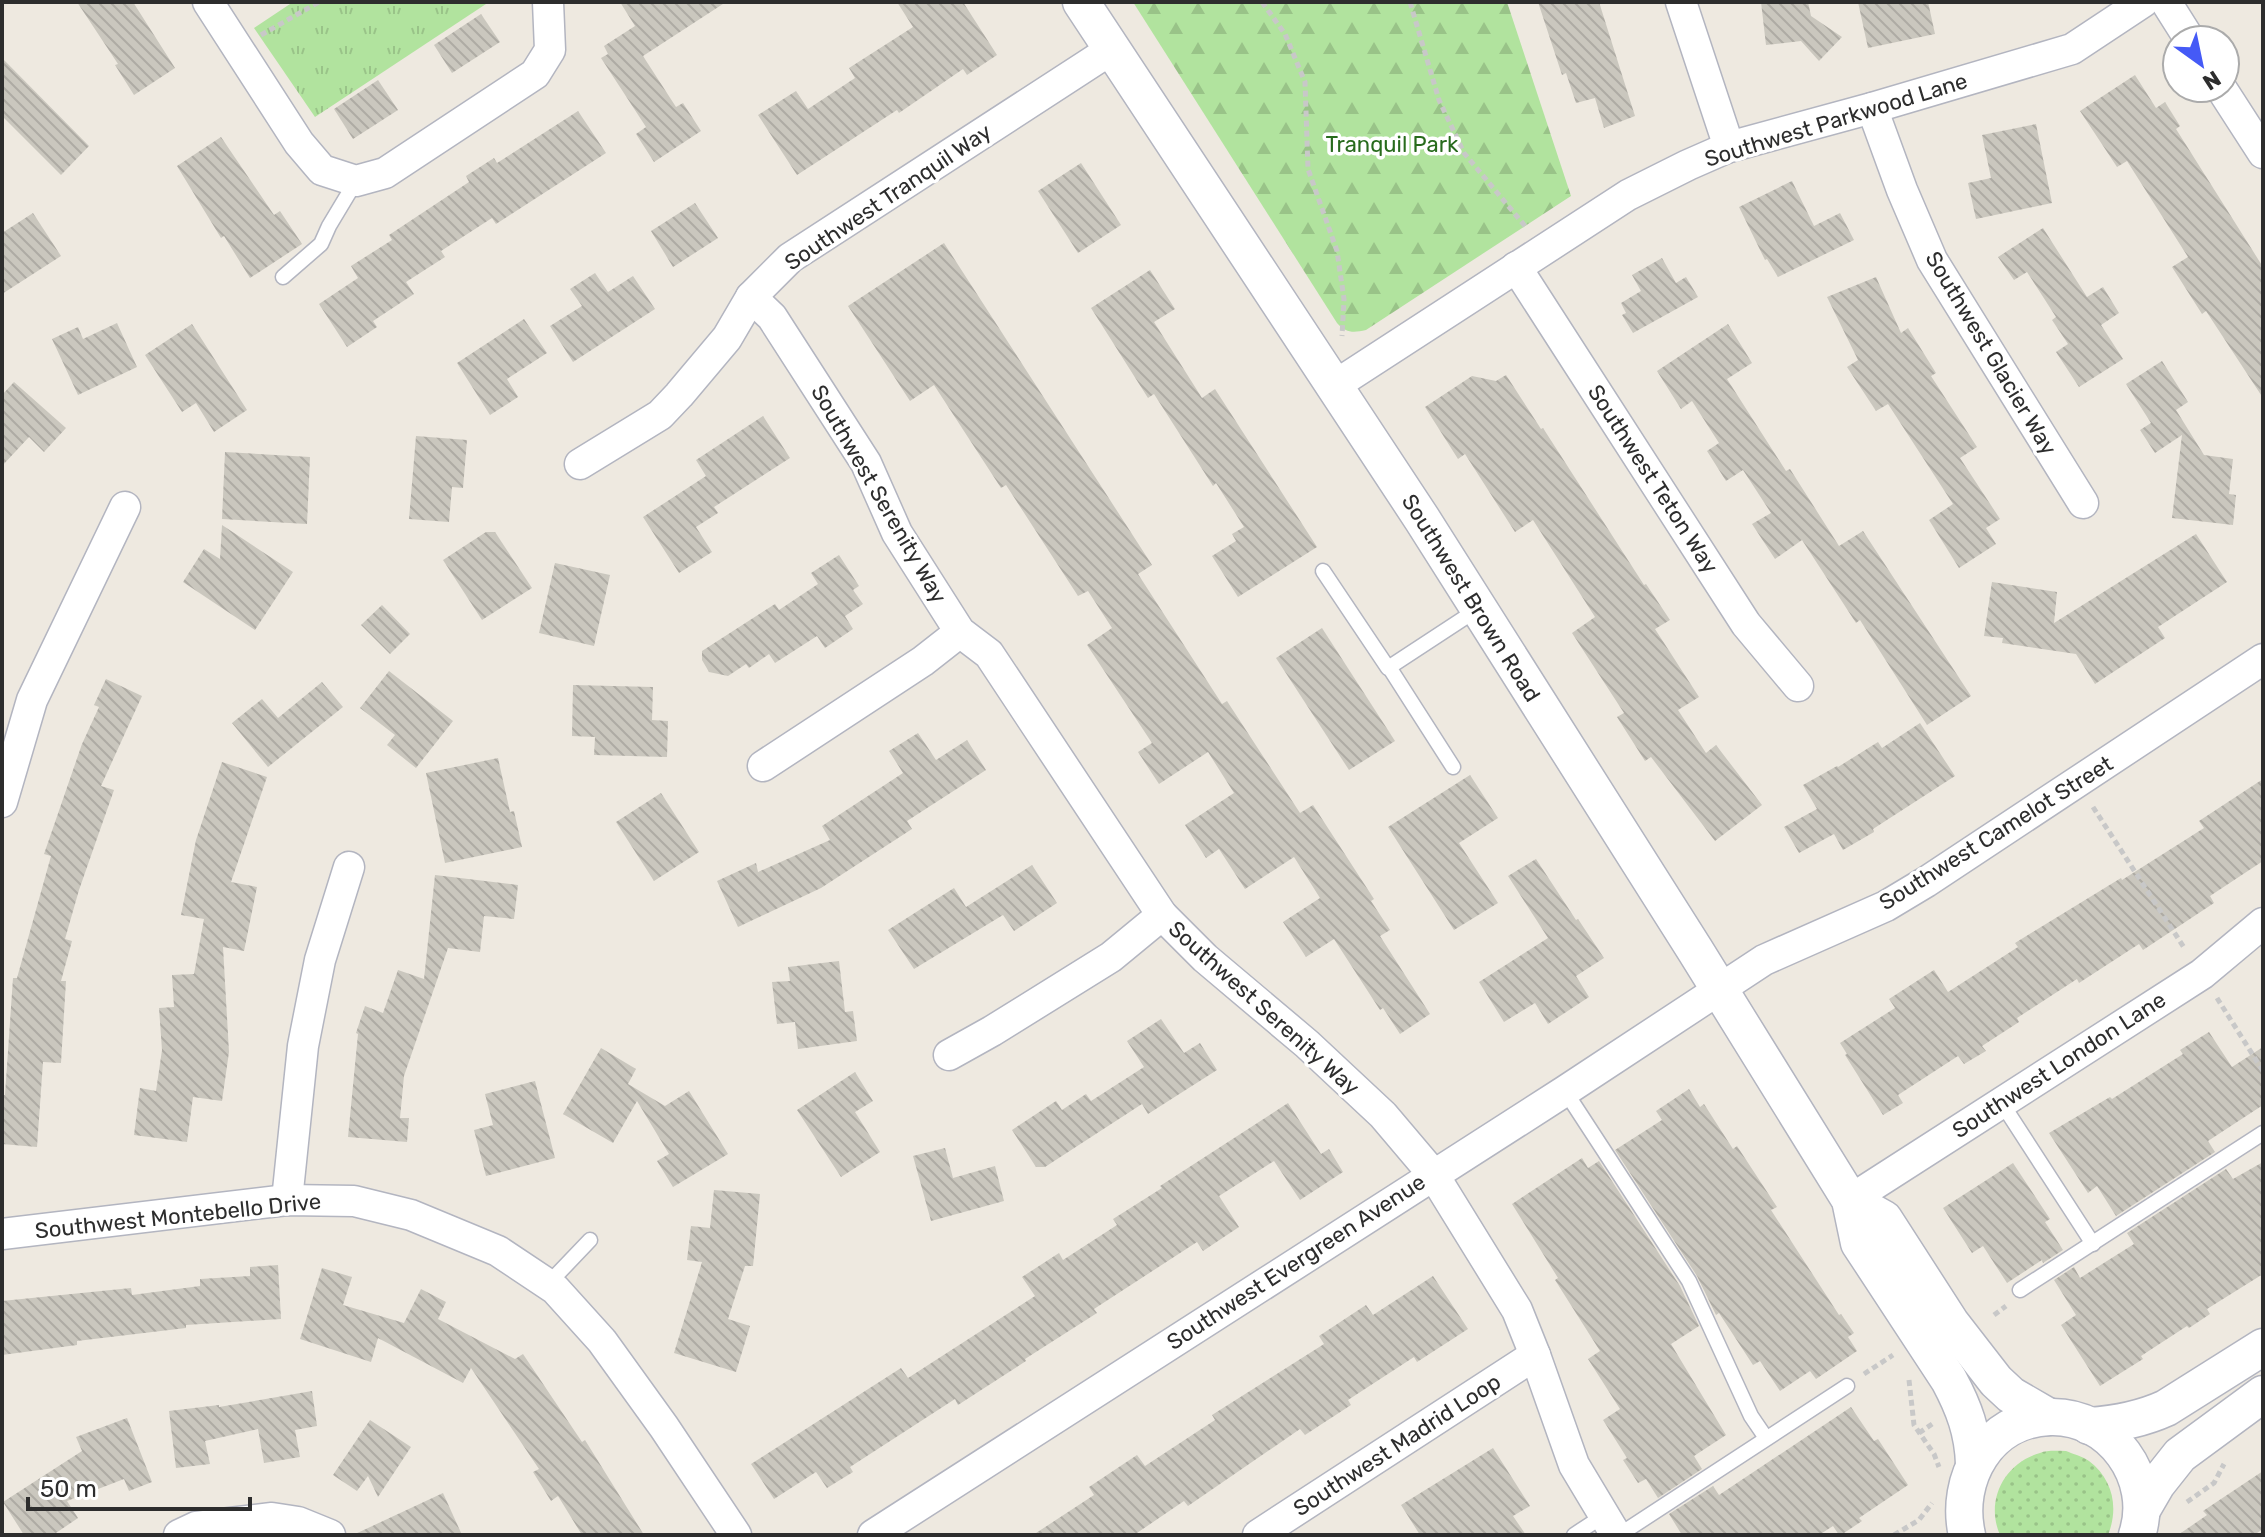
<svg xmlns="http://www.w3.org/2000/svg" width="2265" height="1537" font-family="Rubik,sans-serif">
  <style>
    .grass { fill: url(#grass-tufts) }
    .forest { fill: url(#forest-firs) }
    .garden { fill: url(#garden-dots) }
    .building { fill: url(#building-back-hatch) }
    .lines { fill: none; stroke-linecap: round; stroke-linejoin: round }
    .service-casing { stroke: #b3b5c0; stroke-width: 17 }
    .minor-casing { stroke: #b3b5c0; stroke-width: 33 }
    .tertiary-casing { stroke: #b3b5c0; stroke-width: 39 }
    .path { stroke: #c8c8c8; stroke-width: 5; stroke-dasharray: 6 4; stroke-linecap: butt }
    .service { stroke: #fff; stroke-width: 14 }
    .minor { stroke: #fff; stroke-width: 30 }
    .tertiary { stroke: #fff; stroke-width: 36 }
    .labels { text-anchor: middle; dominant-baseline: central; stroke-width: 7; stroke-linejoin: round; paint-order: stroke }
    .street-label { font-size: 22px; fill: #2d2d2d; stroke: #fff }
    .park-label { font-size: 22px; fill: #286b1d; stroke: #fff }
  </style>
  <defs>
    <pattern id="grass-tufts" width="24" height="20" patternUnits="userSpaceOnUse" patternTransform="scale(2)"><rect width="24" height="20" fill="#b1e39e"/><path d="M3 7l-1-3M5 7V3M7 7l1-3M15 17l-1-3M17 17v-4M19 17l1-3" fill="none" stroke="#99c388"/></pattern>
    <pattern id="forest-firs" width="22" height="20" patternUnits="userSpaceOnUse" patternTransform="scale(2)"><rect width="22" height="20" fill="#b1e39e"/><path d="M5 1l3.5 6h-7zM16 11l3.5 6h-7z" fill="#99c388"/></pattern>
    <pattern id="garden-dots" width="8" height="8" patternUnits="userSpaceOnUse" patternTransform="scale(2)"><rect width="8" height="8" fill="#b1e39e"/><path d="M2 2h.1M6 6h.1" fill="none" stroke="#99c388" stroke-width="1.8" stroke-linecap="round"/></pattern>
    <pattern id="building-back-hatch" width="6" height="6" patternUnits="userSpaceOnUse" patternTransform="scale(2)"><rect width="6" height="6" fill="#cac7be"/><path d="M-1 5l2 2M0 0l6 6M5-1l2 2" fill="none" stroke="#aeaba4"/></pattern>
  </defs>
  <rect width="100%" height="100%" fill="#eee9e0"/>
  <polygon class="grass" points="293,2 489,2 315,117 254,28"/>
  <path class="forest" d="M1133,2H1507L1571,196L1366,330C1353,333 1346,333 1337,323Z"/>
  <path class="garden" d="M2066,1451C2073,1454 2082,1456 2089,1461C2113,1479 2119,1508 2108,1535H2000C1985,1501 2004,1463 2040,1453C2047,1450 2057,1451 2066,1451Z"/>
  <g class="building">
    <polygon points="77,2 133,2 175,68 134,95 115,65 118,64"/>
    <polygon points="620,2 726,2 643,56 676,107 683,103 701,131 654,162 636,134 646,127 601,58 608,54 604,46 635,26"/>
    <polygon points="897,2 963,2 997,55 967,75 963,69 899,113 897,110 797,175 758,115 796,91 808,109 855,78 849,68 913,27"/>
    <polygon points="1538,2 1599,2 1635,116 1604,128 1595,98 1576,103 1566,73 1562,75"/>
    <polygon points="1761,2 1808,2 1811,16 1842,37 1819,61 1801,41 1766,45"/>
    <polygon points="1858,2 1928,2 1935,34 1868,48"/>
    <polygon points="481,14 500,42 452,73 434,45"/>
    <polygon points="2,58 89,146 61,175 2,116"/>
    <polygon points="2135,75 2156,108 2165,102 2180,126 2176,129 2263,267 2263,398 2206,311 2202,314 2172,267 2188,257 2127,161 2117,167 2080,111"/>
    <polygon points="378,80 398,110 353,139 334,109"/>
    <polygon points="578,111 606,153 496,224 492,218 441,251 445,257 406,282 414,294 373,321 377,327 347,347 319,304 358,278 351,266 392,240 389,235 469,182 466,176 494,158 497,163"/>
    <polygon points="2036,124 2052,203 1976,219 1968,183 1991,178 1982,135"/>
    <polygon points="221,137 274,215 280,211 302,244 250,278 224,236 221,238 177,166"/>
    <polygon points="1081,163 1121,225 1078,253 1038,191"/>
    <polygon points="1792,181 1814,226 1840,213 1854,240 1778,277 1767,259 1765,260 1739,207"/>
    <polygon points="695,203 718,238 673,267 651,231"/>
    <polygon points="33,213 61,256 2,294 2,233"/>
    <polygon points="2043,228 2087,297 2103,287 2119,313 2101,325 2123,359 2079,387 2056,352 2068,344 2052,320 2056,317 2027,272 2014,280 1998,257"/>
    <polygon points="944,243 1152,565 1138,574 1222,704 1227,701 1300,813 1313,805 1374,899 1371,901 1390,930 1380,936 1430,1014 1400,1034 1383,1008 1380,1010 1334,939 1306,957 1283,922 1320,898 1294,857 1245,889 1219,849 1206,858 1185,825 1234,793 1208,752 1159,784 1138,752 1152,743 1087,645 1112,628 1088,591 1078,596 1006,485 1001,488 934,385 910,401 848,306"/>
    <polygon points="1662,258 1676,283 1686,277 1698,297 1633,333 1622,315 1626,313 1621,303 1641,291 1632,275"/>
    <polygon points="1150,270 1175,309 1154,322 1202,398 1215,389 1317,547 1238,597 1212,556 1236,541 1232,534 1244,527 1216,483 1213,486 1154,394 1148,398 1091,308"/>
    <polygon points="595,273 608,292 633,276 655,309 573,362 550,326 582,306 570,289"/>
    <polygon points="1876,277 1901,333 1908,328 1936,373 1931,376 1977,447 1960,458 2000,519 1986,528 1996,544 1959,568 1929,520 1953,504 1888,404 1876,411 1847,367 1858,360 1827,297"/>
    <polygon points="524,319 547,353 507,379 518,397 490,415 457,363"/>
    <polygon points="117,323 137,367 78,395 52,339 78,327 83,339"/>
    <polygon points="192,324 247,410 214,432 196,403 182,412 145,355"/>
    <polygon points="1728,324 1752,363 1727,379 1786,471 1790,469 1839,546 1863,531 1971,696 1927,725 1860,620 1856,623 1802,540 1775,559 1752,524 1771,513 1743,470 1726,481 1707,451 1719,443 1692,401 1681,409 1657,371"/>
    <polygon points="2162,361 2188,402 2176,410 2204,455 2233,459 2229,494 2236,495 2233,525 2172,518 2182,435 2155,453 2140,430 2151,423 2126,384"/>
    <polygon points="1506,375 1541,429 1543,428 1644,585 1646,584 1670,620 1655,629 1699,697 1678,710 1706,753 1716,745 1762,805 1715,841 1651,757 1645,761 1617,717 1624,713 1572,633 1595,617 1533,520 1515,532 1465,454 1458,459 1425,407 1472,376 1496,381"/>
    <polygon points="14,382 66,428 44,452 29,437 2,466 2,395"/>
    <polygon points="763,416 790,458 714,507 718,513 696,527 712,552 679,573 643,517 706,476 696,460"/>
    <polygon points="416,436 467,440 463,488 452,487 449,522 409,519"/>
    <polygon points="225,452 310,457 307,524 222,519"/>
    <polygon points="222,525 293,572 255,630 183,582 204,549 220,559"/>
    <polygon points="486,532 495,532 532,588 482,620 443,560"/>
    <polygon points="2196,534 2227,582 2158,627 2165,638 2095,684 2076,654 2002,643 2003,638 1984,636 1992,582 2057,592 2054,623"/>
    <polygon points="839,555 859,586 853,590 863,604 845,616 853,629 825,648 817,636 775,663 769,654 749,668 746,664 728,676 709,672 702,660 702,651 775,604 779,610 818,584 811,573"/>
    <polygon points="555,563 610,575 594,646 539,633"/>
    <polygon points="382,605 410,634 390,654 361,625"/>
    <polygon points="1322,628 1395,741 1349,770 1276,658"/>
    <polygon points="389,671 453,721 416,768 387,745 395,735 360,708"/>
    <polygon points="106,679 142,696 101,786 114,790 79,890 65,939 72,941 61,981 66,981 61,1063 43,1062 37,1147 2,1144 2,1095 5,1095 13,978 17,978 51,856 44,854 82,744 99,707 94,705"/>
    <polygon points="322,682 343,707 268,767 232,723 262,699 278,718"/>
    <polygon points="573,685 653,687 652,720 668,721 667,757 594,755 595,737 572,736"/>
    <polygon points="1920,723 1955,776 1873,829 1874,832 1843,850 1834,834 1799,853 1784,827 1817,809 1803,785 1837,766 1838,767 1878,742 1882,748"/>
    <polygon points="918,733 936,760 967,740 986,770 907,821 912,829 821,888 738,927 717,881 756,863 758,872 830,840 822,826 903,773 889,751"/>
    <polygon points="498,758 510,812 514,811 522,847 445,863 426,773"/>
    <polygon points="222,762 267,777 231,882 257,887 244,951 223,947 229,1052 222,1101 193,1097 187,1142 134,1135 140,1088 156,1091 162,1050 159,1008 174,1007 172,975 194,974 204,919 181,915 196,840"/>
    <polygon points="1470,775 1498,818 1459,843 1498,903 1454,930 1388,827"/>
    <polygon points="2263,779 2263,861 2210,896 2214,903 2143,950 2139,944 2079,983 2077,979 2017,1018 2019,1022 1982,1046 1986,1051 1964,1064 1958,1056 1898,1095 1903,1103 1883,1115 1845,1055 1847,1054 1840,1043 1895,1008 1889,999 1934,970 1948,992 2018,947 2015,943 2121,878 2122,880 2204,828 2199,821"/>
    <polygon points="661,793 699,852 654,881 616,822"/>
    <polygon points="1536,859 1576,920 1578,919 1604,958 1576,976 1589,997 1548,1024 1535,1003 1504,1022 1479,982 1548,938 1508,876"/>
    <polygon points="1032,865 1057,903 1014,931 1003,915 914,969 888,930 954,888 966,907"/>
    <polygon points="435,875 518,885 514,919 484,916 480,952 448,948 404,1076 400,1118 409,1118 407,1142 348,1137 358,1034 356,1033 365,1006 383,1013 398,970 424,979"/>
    <polygon points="839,961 845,1012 853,1011 857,1041 798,1049 795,1022 777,1024 772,982 790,981 788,967"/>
    <polygon points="1161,1019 1184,1053 1200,1043 1217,1070 1148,1114 1142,1104 1045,1167 1036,1167 1012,1130 1056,1101 1062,1110 1086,1094 1091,1101 1144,1067 1127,1041"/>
    <polygon points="2209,1032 2232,1067 2263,1047 2263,1105 2208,1141 2215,1152 2116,1216 2097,1186 2088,1193 2049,1133 2110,1097 2112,1099 2183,1054 2180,1050"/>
    <polygon points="601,1048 636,1069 628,1084 665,1106 689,1091 728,1154 673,1187 657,1161 669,1154 637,1101 613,1143 563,1114"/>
    <polygon points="855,1072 873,1101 855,1112 880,1152 841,1177 797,1110"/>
    <polygon points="535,1081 555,1158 486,1176 474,1130 493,1125 485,1094"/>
    <polygon points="1689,1089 1700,1107 1704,1104 1733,1149 1737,1146 1777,1207 1771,1210 1839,1315 1841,1314 1854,1333 1848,1337 1857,1351 1816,1379 1810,1371 1780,1391 1760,1361 1753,1365 1719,1313 1716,1315 1697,1276 1615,1150 1662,1120 1656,1111"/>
    <polygon points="1288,1103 1321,1154 1329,1149 1343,1172 1300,1200 1274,1161 1219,1196 1239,1227 1203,1251 1197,1242 1094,1309 1097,1313 1025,1359 1026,1361 958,1405 955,1399 850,1467 853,1472 827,1488 816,1472 774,1499 751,1464 901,1368 908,1378 1035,1296 1022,1277 1059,1253 1063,1260 1117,1225 1113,1219 1162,1188 1160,1186"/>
    <polygon points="945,1148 953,1178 995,1166 1004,1201 931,1221 913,1156"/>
    <polygon points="1582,1158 1588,1168 1599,1161 1680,1286 1699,1326 1671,1344 1726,1435 1694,1456 1702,1469 1658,1498 1646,1479 1638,1483 1623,1460 1627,1458 1603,1420 1620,1409 1588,1359 1600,1351 1555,1280 1558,1278 1512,1204"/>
    <polygon points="2263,1162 2263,1274 2207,1309 2210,1314 2189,1328 2187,1326 2141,1356 2143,1359 2100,1386 2061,1325 2076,1315 2054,1280 2074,1267 2080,1278 2134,1244 2127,1233 2226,1169 2233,1179"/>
    <polygon points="2013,1163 2050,1219 2045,1222 2063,1250 2043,1263 2042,1260 2007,1283 1983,1246 1972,1253 1943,1208"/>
    <polygon points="714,1190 760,1194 753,1266 745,1266 728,1319 750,1326 736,1372 674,1353 702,1262 687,1260 691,1226 710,1228"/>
    <polygon points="278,1265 281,1319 186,1325 186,1328 77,1341 77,1345 2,1355 2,1301 131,1288 132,1295 200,1286 200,1279 250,1276 250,1267"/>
    <polygon points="322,1268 352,1277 343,1305 404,1323 421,1289 446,1302 438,1319 515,1359 523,1354 582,1442 585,1440 644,1535 582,1535 558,1496 551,1501 533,1472 539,1469 471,1368 463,1383 378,1338 371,1362 300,1339"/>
    <polygon points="1433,1276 1468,1329 1417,1362 1414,1357 1348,1400 1351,1405 1305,1435 1300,1429 1188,1506 1184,1501 1134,1535 1033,1535 1094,1495 1089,1487 1137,1455 1145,1466 1215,1420 1212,1415 1324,1344 1319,1336 1366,1305 1373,1315"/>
    <polygon points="312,1391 317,1426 295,1430 300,1457 264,1463 258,1429 205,1441 210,1464 176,1468 169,1411 219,1405 219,1407"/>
    <polygon points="1851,1407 1874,1441 1878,1439 1908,1485 1859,1518 1862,1521 1841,1535 1839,1535 1833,1526 1819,1535 1682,1535 1669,1514 1713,1486 1719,1495"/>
    <polygon points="127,1418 152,1482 129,1491 124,1479 67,1501 78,1518 53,1535 24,1535 3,1502 82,1451 76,1437"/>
    <polygon points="370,1420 411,1447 378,1497 368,1476 357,1491 333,1475"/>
    <polygon points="1493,1448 1530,1506 1513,1516 1526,1535 1420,1535 1401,1505"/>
    <polygon points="2263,1471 2263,1529 2254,1535 2178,1535 2207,1515 2203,1511"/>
    <polygon points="443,1493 462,1535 353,1535"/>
  </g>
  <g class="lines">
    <defs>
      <g id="service">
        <polyline points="283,277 321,244 329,226 356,181"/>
        <polyline points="1323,571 1388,668 1478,609"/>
        <polyline points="1389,667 1453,767"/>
        <polyline points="1565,1091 1689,1281 1751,1416 1766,1438"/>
        <polyline points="2001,1102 2093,1244"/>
        <polyline points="548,1284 590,1240"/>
        <polyline points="2020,1290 2263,1133"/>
        <polyline points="1574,1535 1603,1516"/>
        <polyline points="1619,1535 1847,1386"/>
      </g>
      <g id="minor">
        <polyline points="208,2 299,143 322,170 356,181 385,173 535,74 550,50 548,2"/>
        <polyline points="1681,2 1729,147"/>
        <polyline points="2166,2 2190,40"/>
        <polyline points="2221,88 2263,153"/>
        <polyline points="1872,108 1902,190 1932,260 2083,503"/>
        <polyline points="1516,267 1746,624 1798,686"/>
        <polyline points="751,297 772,317 866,463 897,533 960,632 989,654 1162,915 1205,958 1307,1044 1383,1115 1433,1174 1517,1310 1535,1355 1574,1465 1616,1535"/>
        <polyline points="1334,386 1628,195 1688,165 1729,147 1872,108 2072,49 2143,2"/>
        <polyline points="580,464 660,415 679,395 727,338 751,297 790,258 1112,49"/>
        <polyline points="763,766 923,661 960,632"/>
        <polyline points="2,802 32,700 125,507"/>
        <polyline points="949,1055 992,1031 1111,957 1162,915"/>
        <polyline points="287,1200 303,1046 320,960 349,867"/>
        <polyline points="1850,1200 2202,974 2263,923"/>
        <polyline points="2,1234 287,1200 354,1201 411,1215 498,1251 555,1289 602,1341 664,1427 736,1535"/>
        <polyline points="179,1535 196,1527 272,1518 298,1522 330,1535"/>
        <polyline points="873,1535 1565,1091 1764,960 1886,906 1926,882 2263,659"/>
        <polyline points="1258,1535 1535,1355"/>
      </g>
      <g id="tertiary">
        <path d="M1081,2L1422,519L1695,950L1850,1200L1859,1243L1949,1380C1964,1408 1973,1432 1974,1464"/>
        <polyline points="1850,1200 1884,1219 1951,1323 1996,1381 2011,1395 2049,1417"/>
        <path d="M2089,1426C2116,1424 2142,1419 2166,1408L2263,1347"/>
        <polyline points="2143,1508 2157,1484 2180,1455 2263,1394"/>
        <path d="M1967,1535C1954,1479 1988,1419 2050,1417C2111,1415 2156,1478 2137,1535"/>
      </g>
    </defs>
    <use href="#service" class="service-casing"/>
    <use href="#minor" class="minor-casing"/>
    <use href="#tertiary" class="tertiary-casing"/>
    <g class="path">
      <polyline points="1262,2 1285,34 1305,82 1308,169 1337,251 1344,299 1342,336"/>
      <polyline points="1410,2 1439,100 1464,153 1525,226"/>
      <polyline points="261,35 319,2"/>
      <polyline points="2093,807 2185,949"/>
      <polyline points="2217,998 2263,1071"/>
      <polyline points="1994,1315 2006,1306"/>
      <polyline points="1864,1374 1893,1355"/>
      <polyline points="1909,1380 1914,1425 1934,1454 1939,1467"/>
      <polyline points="1919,1433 1935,1422"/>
      <polyline points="2187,1502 2214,1483 2224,1464"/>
      <polyline points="1894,1535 1919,1520 1932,1503"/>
    </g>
    <use href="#service" class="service"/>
    <use href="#minor" class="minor"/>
    <use href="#tertiary" class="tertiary"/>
  </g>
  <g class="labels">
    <g class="street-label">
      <text transform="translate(1836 120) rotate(-17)">Southwest Parkwood Lane</text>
      <text transform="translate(888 197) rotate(-34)">Southwest Tranquil Way</text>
      <text transform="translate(1991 353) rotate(59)">Southwest Glacier Way</text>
      <text transform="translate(1653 479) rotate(57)">Southwest Teton Way</text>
      <text transform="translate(879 494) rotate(60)">Southwest Serenity Way</text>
      <text transform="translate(1471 598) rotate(58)">Southwest Brown Road</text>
      <text transform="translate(1996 833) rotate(-32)">Southwest Camelot Street</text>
      <text transform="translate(1264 1008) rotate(42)">Southwest Serenity Way</text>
      <text transform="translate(2059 1065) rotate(-33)">Southwest London Lane</text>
      <text transform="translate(178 1216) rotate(-6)">Southwest Montebello Drive</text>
      <text transform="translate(1296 1262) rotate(-33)">Southwest Evergreen Avenue</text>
      <text transform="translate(1397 1445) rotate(-33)">Southwest Madrid Loop</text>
    </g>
    <g class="park-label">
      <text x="1392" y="144">Tranquil Park</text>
    </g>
  </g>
  <rect width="2265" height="1537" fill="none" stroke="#2d2d2d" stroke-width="8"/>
  <g transform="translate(2201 64) rotate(147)"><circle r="38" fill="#ffffff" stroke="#ababab" stroke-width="2"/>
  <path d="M0-6L14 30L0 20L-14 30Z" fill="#455af6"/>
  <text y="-12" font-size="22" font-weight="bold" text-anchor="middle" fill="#2d2d2d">N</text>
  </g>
  <path d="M28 1497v12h222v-12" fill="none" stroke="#2d2d2d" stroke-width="4"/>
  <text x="40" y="1497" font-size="24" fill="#2d2d2d" stroke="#ffffff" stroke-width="6" paint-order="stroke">50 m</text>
</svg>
